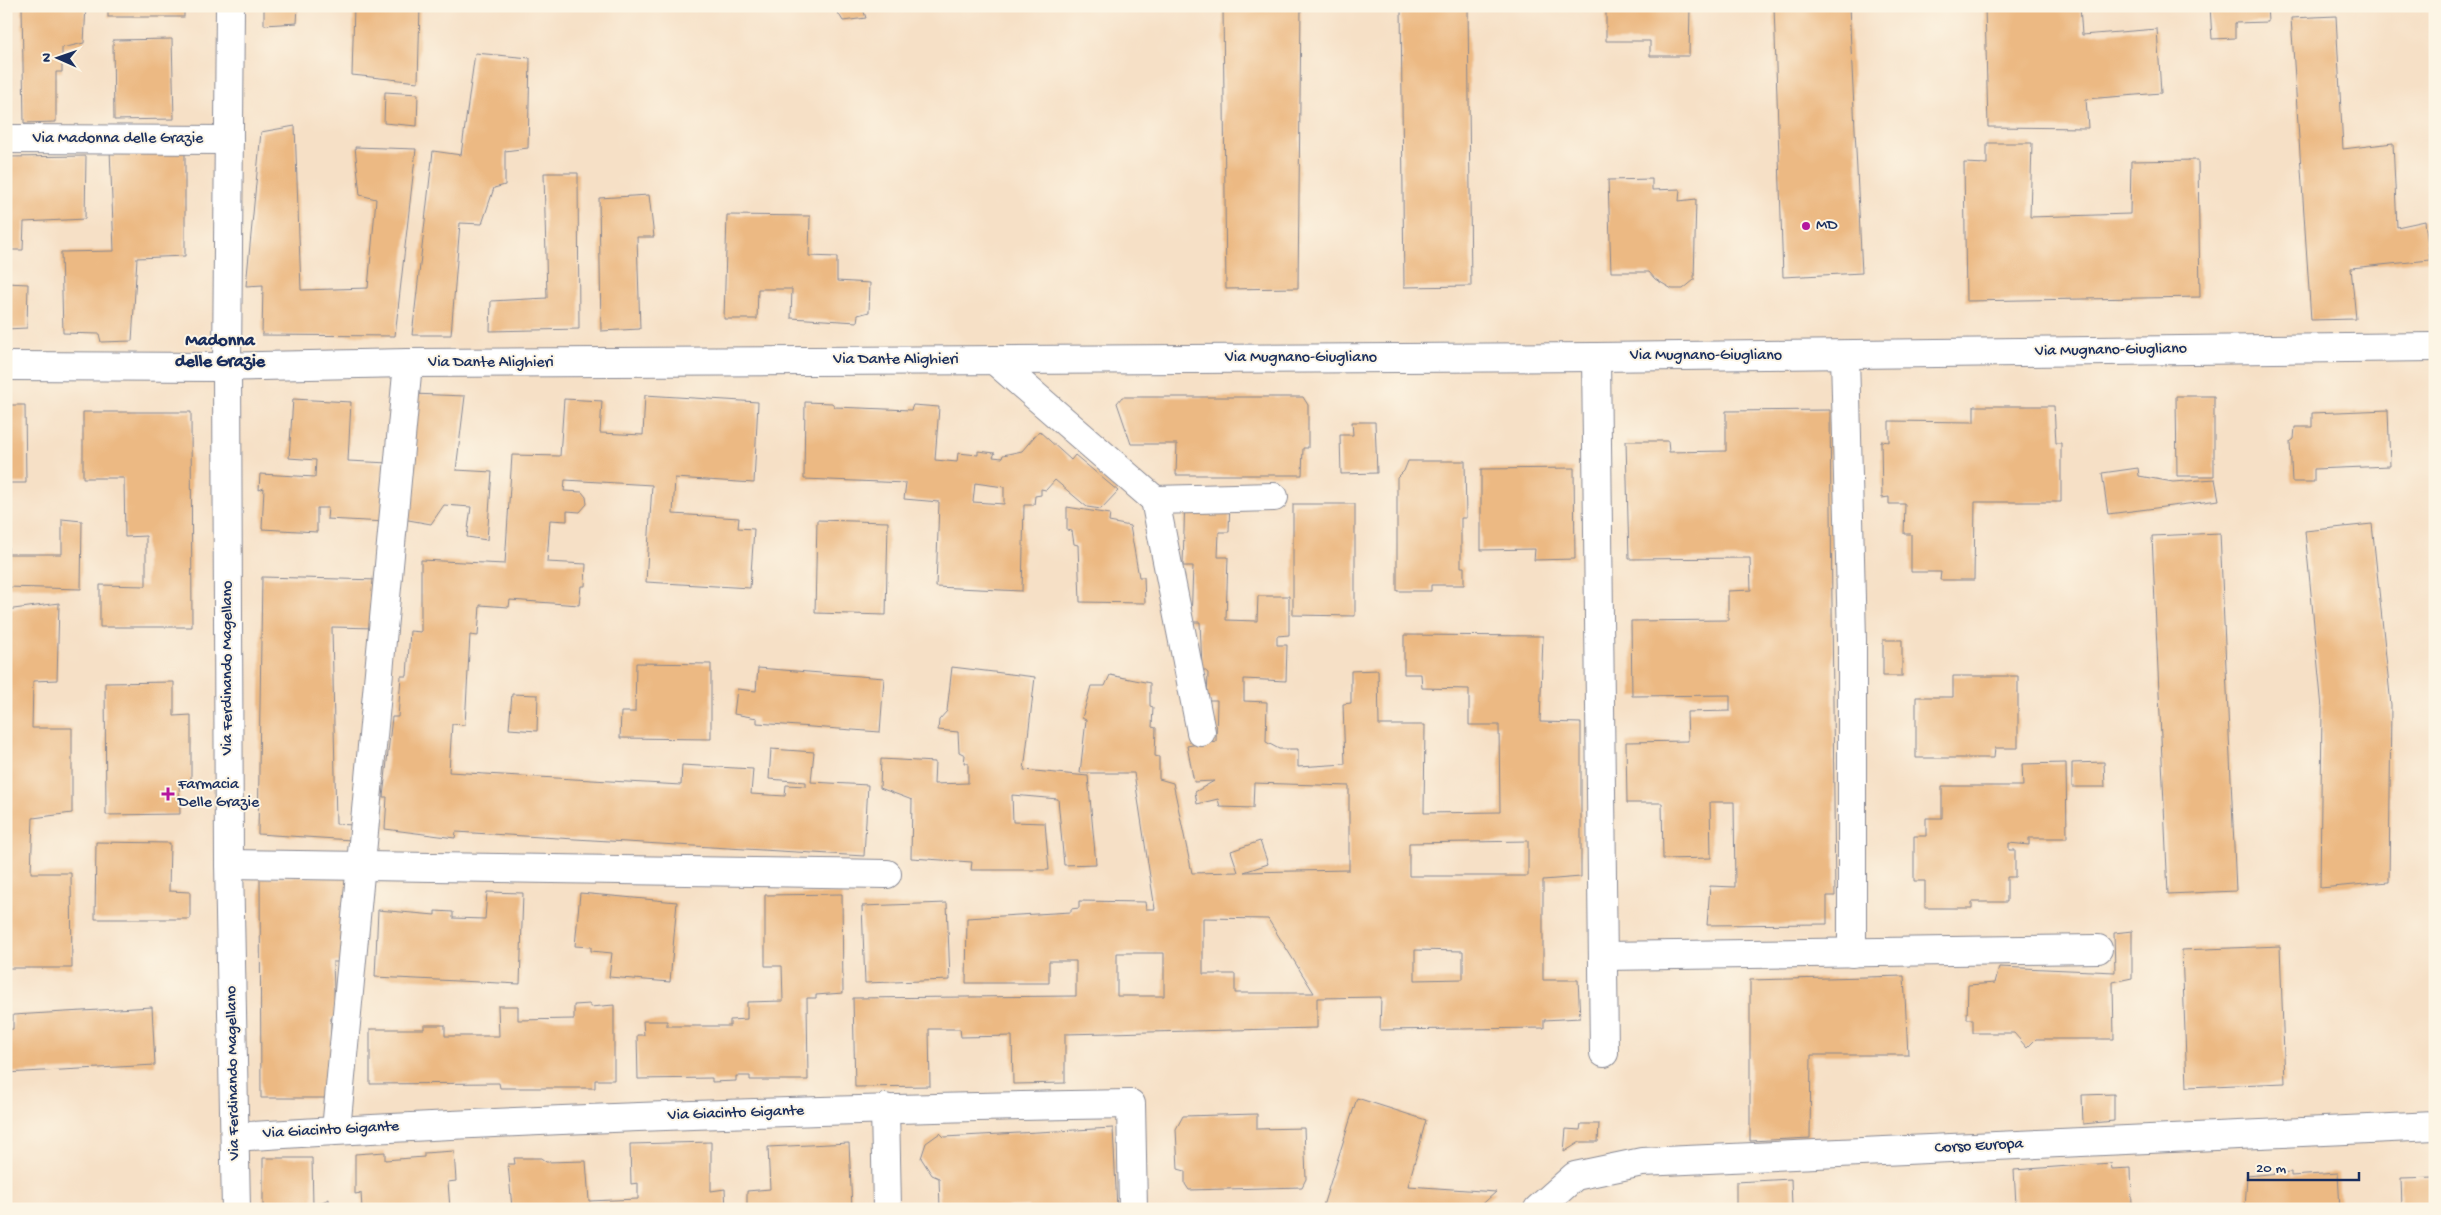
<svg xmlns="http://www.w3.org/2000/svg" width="2441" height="1215" font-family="'Gochi Hand',sans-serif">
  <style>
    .building { fill: #ecb983; fill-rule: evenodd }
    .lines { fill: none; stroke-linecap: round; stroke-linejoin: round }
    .street-casing { stroke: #888892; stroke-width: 30 }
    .secondary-casing { stroke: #888892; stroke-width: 30 }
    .street { stroke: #fff; stroke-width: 28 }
    .secondary { stroke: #fff; stroke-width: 28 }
    .poi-dot { fill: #b5179e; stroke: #fcf5e5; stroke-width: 2 }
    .labels { text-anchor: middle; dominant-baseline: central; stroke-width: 4; stroke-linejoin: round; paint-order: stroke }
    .street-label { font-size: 16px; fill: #1b2f5e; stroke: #fcf5e5 }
    .poi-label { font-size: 16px; fill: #1b2f5e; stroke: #fcf5e5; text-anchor: start }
    .neighbourhood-label { font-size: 18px; font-weight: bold; fill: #1b2f5e; stroke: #fcf5e5 }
  </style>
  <rect width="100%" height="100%" fill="#fcf5e5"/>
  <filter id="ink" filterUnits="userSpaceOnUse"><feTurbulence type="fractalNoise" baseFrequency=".02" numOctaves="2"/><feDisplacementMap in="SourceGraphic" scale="10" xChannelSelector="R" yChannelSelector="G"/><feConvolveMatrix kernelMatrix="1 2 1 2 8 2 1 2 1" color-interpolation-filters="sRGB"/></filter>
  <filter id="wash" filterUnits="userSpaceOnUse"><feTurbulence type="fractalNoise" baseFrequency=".0096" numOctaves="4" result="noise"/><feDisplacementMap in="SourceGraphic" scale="20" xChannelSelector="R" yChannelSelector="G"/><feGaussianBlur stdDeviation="1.12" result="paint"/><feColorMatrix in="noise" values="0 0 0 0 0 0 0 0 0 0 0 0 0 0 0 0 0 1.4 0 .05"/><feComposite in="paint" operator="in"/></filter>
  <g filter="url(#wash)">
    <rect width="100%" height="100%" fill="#f6e0c6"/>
    <g id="blocks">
      <g class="building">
        <polygon points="22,6 86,6 84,43 62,48 62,72 56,72 56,122 24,123"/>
        <rect x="108" y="6" width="76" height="11"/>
        <polygon points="264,6 298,6 297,23 264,25"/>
        <polygon points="354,6 420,6 418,82 352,75"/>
        <polygon points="834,6 862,6 866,18 843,21"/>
        <polygon points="1223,6 1301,6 1298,288 1226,289"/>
        <polygon points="1401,6 1468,6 1471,286 1404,287"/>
        <polygon points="1606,6 1690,6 1689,56 1650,56 1650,41 1606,41"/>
        <polygon points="1774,6 1849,6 1862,273 1783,277"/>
        <polygon points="1985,6 2080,6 2082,35 2157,29 2161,93 2086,99 2088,128 1988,127"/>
        <polygon points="2210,6 2267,6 2268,22 2235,23 2235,38 2212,39"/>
        <polygon points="2336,16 2343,149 2393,143 2397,227 2425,221 2430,260 2351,268 2356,319 2311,320 2291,18"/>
        <polygon points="172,39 174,119 114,120 113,40"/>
        <polygon points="475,53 530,58 528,148 505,151 505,185 494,188 482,224 460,223 451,335 412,335 433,151 461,155"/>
        <polygon points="385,92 418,94 417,126 384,123"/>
        <polygon points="295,126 301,290 368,288 376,199 360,195 355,147 416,149 395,336 262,335 263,285 246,286 261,132"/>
        <polygon points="1987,143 2032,143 2030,217 2130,214 2131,161 2198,160 2200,297 1966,301 1964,163 1987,164"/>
        <polygon points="185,147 185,256 137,258 132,341 101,342 99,334 63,333 61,252 114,251 110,149"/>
        <polygon points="86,156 85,219 24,222 23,250 6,250 6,157"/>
        <polygon points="544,173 578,173 579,329 490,331 491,301 547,298"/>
        <polygon points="1652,179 1652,190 1680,189 1679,201 1696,199 1694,280 1683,289 1672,289 1655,279 1649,272 1611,272 1608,180"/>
        <polygon points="649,195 654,237 637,237 640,329 601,331 599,198"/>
        <polygon points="727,215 810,216 809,256 837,257 837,281 870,283 869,312 858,315 857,322 791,318 792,289 758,289 757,319 724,319"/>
        <polygon points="6,283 28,284 27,328 6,329"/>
        <polygon points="412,394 465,396 456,470 492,472 487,540 467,537 471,507 444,505 431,524 397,518"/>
        <polygon points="645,395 758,402 754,483 675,478 673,514 739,518 738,528 754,529 750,588 646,582 652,485 565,480 564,491 582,492 586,497 587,504 580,512 567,511 567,521 550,520 547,562 586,564 585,586 581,586 579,605 510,600 509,607 480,605 478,636 470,635 465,725 452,724 449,772 681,785 682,765 753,769 751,794 785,796 786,785 806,786 806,782 769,779 771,749 814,752 811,782 868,785 864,856 456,832 455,838 385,829 387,797 383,797 392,717 398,717 401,676 407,676 410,631 421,632 421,560 505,564 512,455 560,456 564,399 602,401 600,433 643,435"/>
        <polygon points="2176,396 2214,396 2214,476 2177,476"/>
        <polygon points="1122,397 1303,397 1308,405 1308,448 1303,448 1302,475 1176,475 1177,444 1131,444 1117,403"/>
        <polygon points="293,399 351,402 348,461 389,463 386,522 327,519 328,508 317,508 317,532 262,529 264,488 259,490 260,474 315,477 316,460 289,458"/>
        <path d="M805,402L832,403L835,407L911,410L913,405L939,407L935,460L957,462L958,453L978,455V451L995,453L993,457L1002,458L1003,455L1022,451L1039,431L1071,460L1075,455L1118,491L1101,509L1087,507L1055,480L1046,490L1041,489V495L1035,496L1034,505H1024L1022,591L936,587L939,502L904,499L906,483L804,479ZM975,483L1004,487V504L973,502Z"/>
        <polygon points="6,405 25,405 26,483 6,483"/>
        <polygon points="1974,406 2054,406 2056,443 2061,443 2061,502 1975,502 1974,580 1940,580 1941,572 1911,572 1911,534 1904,534 1905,504 1889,504 1889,497 1882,498 1881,441 1889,442 1889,421 1974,422"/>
        <polygon points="1830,410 1835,896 1827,896 1827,924 1707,925 1710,886 1735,887 1734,802 1710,802 1711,858 1663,859 1662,803 1627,803 1626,742 1688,741 1687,712 1730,711 1730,695 1632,696 1631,621 1728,620 1728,591 1751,590 1750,558 1629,559 1626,441 1668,441 1669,452 1726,451 1726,411"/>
        <polygon points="2388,410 2390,466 2314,469 2314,482 2292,482 2290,442 2294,439 2295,427 2312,427 2312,413"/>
        <polygon points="83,412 191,412 192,627 100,627 100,585 146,586 146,536 125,537 124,478 83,478"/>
        <polygon points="1352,422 1375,422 1377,473 1341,474 1340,435 1353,435"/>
        <polygon points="1408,461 1465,461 1466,518 1461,518 1461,567 1464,567 1464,585 1431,585 1431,591 1397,591 1397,478 1404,471"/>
        <polygon points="1574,468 1575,559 1534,560 1535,549 1481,550 1481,469"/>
        <polygon points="2138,468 2139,476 2173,482 2215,479 2219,500 2108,514 2102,473"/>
        <path d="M1185,494L1230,496L1229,532H1219L1218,557H1228L1226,620L1257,621L1258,596H1289V635L1277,636V645H1287L1286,681L1244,679V701L1267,702L1266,742L1279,749H1298V767L1345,764L1343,704L1351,703V671L1378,670L1379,725H1425L1424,813L1500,812L1499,725H1469V689L1422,688L1421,674H1404V635L1543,636L1540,722L1581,723V877L1543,880V980H1578L1580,1018L1544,1020V1028L1380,1030L1381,997L1317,998V1028L1065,1034V1083L1013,1084L1012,1036L961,1037L960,1029H929L930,1086L855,1087L853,998L1076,996V961H1049V983H966L967,918L1071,912V909L1079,908V901L1145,902L1146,909H1155L1134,773H1080L1086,720L1082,718L1091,686H1105L1110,675L1150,683V706L1153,707L1152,727L1156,728L1155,756L1159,757V779L1173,783L1192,873L1238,872L1231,851L1260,841L1268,864L1244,872L1349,870V786L1254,783L1253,808L1220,807L1218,799L1197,804L1195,792L1214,781L1194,782L1187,746L1216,741L1217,700H1207L1208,673L1202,668L1200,622H1191L1193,566H1183ZM1528,841V876H1409V843ZM1203,918L1268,919L1314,993H1235V974H1203ZM1415,950L1463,951V979L1415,980ZM1117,953H1164V996H1117Z"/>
        <polygon points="1293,504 1355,504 1355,616 1293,615"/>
        <polygon points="6,506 9,506 8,553 6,553"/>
        <polygon points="1067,507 1110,514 1109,522 1130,526 1139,577 1144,577 1145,603 1080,602 1078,545 1074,544 1072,531 1067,530"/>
        <polygon points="62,519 82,521 81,589 6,587 6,554 62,554"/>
        <polygon points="817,520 888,522 886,615 815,613"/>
        <polygon points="2372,524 2391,705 2389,882 2320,888 2322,708 2305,531"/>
        <polygon points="2220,533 2236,891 2168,894 2152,536"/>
        <polygon points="262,577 379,580 376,628 332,627 336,824 353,825 352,840 258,834"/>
        <polygon points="59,603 57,680 33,681 32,728 72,728 72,813 33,818 31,873 71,873 72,968 6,968 6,610"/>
        <rect x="1883" y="640" width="19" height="36"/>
        <polygon points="636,663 711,664 711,739 620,738 621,712 635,712"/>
        <polygon points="952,667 1035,677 1024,770 1088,776 1096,864 1064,865 1058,799 1012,795 1013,822 1045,823 1049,870 971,870 972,862 911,858 912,800 880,788 881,759 935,762 934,784 968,783 968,763 964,763 965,755 959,752 958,732 938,730 939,720 947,711"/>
        <polygon points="758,668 884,678 880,732 757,723 757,718 734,714 737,689 756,691"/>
        <polygon points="1953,676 2018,676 2018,748 1995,748 1994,758 1916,758 1916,697 1953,697"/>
        <polygon points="174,682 174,716 191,715 191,784 179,784 180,814 106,815 105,683"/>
        <polygon points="512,694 538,695 537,731 509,729"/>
        <polygon points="2104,762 2105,787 2072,787 2072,763"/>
        <polygon points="2066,763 2067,838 2029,838 2029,845 2009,843 2009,850 2015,850 2015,877 2007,877 2007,902 1972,902 1972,908 1925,908 1925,881 1914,881 1914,836 1926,836 1926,818 1942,818 1942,786 2023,786 2022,764"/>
        <polygon points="96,842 170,843 169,891 190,892 190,919 95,919"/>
        <polygon points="343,876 351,881 343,962 333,962 335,1018 331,1018 331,1098 261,1098 260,878"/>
        <polygon points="487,892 523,893 520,984 375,977 378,910 435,915 435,911 453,912 453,918 485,919"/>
        <polygon points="580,893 677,902 670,982 609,977 612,953 591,951 591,947 575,946"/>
        <polygon points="842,894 843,993 816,995 816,998 807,998 808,1080 750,1080 750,1076 736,1076 736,1081 712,1082 712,1078 638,1079 637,1035 644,1035 643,1021 667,1021 667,1026 730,1026 730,1020 747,1019 747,1002 783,1001 782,966 765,966 765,895"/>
        <polygon points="947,903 950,980 865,983 862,906"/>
        <polygon points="2132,931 2132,978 2113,982 2114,1039 2036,1039 2027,1048 2014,1033 1973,1033 1973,1019 1967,1019 1968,985 1995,983 1999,967 2115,972 2114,933"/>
        <polygon points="2280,946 2285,1083 2187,1087 2182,950"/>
        <polygon points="1904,976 1908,1055 1811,1055 1810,1138 1750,1141 1750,980"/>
        <polygon points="590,1004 590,1007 614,1005 614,1080 595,1080 595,1088 500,1088 499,1083 370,1084 370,1029 424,1029 424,1025 445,1025 445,1036 499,1036 498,1006 518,1006 518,1020 574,1019 574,1005"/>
        <polygon points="152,1007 155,1065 6,1073 6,1030 13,1029 13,1015"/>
        <polygon points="2114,1094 2114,1121 2083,1124 2082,1095"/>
        <polygon points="1357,1098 1426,1120 1408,1186 1496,1192 1477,1209 1322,1209"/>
        <polygon points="1257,1114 1257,1129 1304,1128 1306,1179 1302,1187 1189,1190 1185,1184 1185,1171 1178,1169 1176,1129 1183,1116"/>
        <polygon points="1581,1124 1599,1124 1598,1142 1580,1142 1564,1152 1566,1129 1580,1130"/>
        <polygon points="1113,1128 1117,1209 1078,1209 1078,1205 1049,1209 1028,1209 1028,1206 1008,1207 1009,1209 940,1209 939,1178 932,1175 921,1158 926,1143 940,1133 944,1137"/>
        <polygon points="711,1142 711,1191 725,1189 726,1209 512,1208 508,1164 515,1164 514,1158 541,1158 546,1162 586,1161 589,1201 638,1199 638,1183 631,1184 630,1144"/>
        <polygon points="849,1143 852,1209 747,1209 747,1191 770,1189 768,1147"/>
        <polygon points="454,1151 456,1181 448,1182 450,1209 362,1209 361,1193 355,1194 355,1154 385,1152 385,1160 424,1157 424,1153"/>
        <polygon points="263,1158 312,1158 313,1206 329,1199 329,1209 263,1209"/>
        <polygon points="2111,1163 2112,1169 2131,1168 2132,1206 2139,1205 2139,1209 2036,1209 2036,1205 2016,1205 2014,1170"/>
        <polygon points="2291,1172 2291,1176 2338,1173 2340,1209 2245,1209 2247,1176"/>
        <polygon points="2435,1177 2435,1209 2402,1209 2401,1178"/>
        <polygon points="1791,1179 1792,1207 1736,1209 1736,1182"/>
      </g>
    </g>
  </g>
  <g filter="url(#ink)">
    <use href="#blocks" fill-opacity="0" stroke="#888892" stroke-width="1"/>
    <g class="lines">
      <defs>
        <g id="street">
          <polyline points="6,139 229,140"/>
          <polyline points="1845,355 1852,640 1852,953"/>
          <polyline points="1596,357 1604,1053"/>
          <polyline points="994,360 1155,500 1274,497"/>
          <polyline points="1155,500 1201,732"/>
          <polyline points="229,864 887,874"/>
          <polyline points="1603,956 2098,949"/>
          <polyline points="885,1108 887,1209"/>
          <polyline points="336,1130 408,363"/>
          <path d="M235,1137C534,1118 833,1109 1131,1104L1133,1209"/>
          <polyline points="1538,1209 1575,1176 1642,1162 2435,1126"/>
        </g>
        <g id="secondary">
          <polyline points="230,6 227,367 229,864 236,1209"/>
          <polyline points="6,366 217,367 408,363 1596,357 2435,347"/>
        </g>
      </defs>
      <use href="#street" class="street-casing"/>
      <use href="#secondary" class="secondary-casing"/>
      <use href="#street" class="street"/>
      <use href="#secondary" class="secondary"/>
    </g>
  </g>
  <g class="poi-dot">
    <circle cx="1806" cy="226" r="5"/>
    <path d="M165.5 786.5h5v5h5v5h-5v5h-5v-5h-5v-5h5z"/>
  </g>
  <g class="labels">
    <g class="street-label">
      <text x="118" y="139">Via Madonna delle Grazie</text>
      <text transform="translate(2111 351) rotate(-1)">Via Mugnano-Giugliano</text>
      <text x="1706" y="356">Via Mugnano-Giugliano</text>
      <text x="1301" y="358">Via Mugnano-Giugliano</text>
      <text x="896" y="360">Via Dante Alighieri</text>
      <text x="491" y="363">Via Dante Alighieri</text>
      <text transform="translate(228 668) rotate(-90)">Via Ferdinando Magellano</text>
      <text transform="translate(234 1073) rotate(-91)">Via Ferdinando Magellano</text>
      <text transform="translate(736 1114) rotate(-2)">Via Giacinto Gigante</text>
      <text transform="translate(331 1131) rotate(-3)">Via Giacinto Gigante</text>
      <text transform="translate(1979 1147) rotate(-3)">Corso Europa</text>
    </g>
    <g class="poi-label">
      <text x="1816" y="226">MD</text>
      <text x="178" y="785">Farmacia<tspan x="178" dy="18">Delle Grazie</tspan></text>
    </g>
    <g class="neighbourhood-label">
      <text x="220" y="341">Madonna<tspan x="220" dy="21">delle Grazie</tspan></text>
    </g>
  </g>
  <rect width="2441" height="1215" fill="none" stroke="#fcf5e5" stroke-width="25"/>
  <g transform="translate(58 58) rotate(272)" stroke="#fcf5e5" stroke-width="4" paint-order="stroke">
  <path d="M0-4L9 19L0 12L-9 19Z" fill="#1b2f5e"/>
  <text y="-8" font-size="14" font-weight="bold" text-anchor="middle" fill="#1b2f5e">N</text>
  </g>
  <path d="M2248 1172v8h111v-8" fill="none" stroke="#1b2f5e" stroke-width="2.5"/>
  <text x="2256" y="1172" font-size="15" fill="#1b2f5e" stroke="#fcf5e5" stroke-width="4" paint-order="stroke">20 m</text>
</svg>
